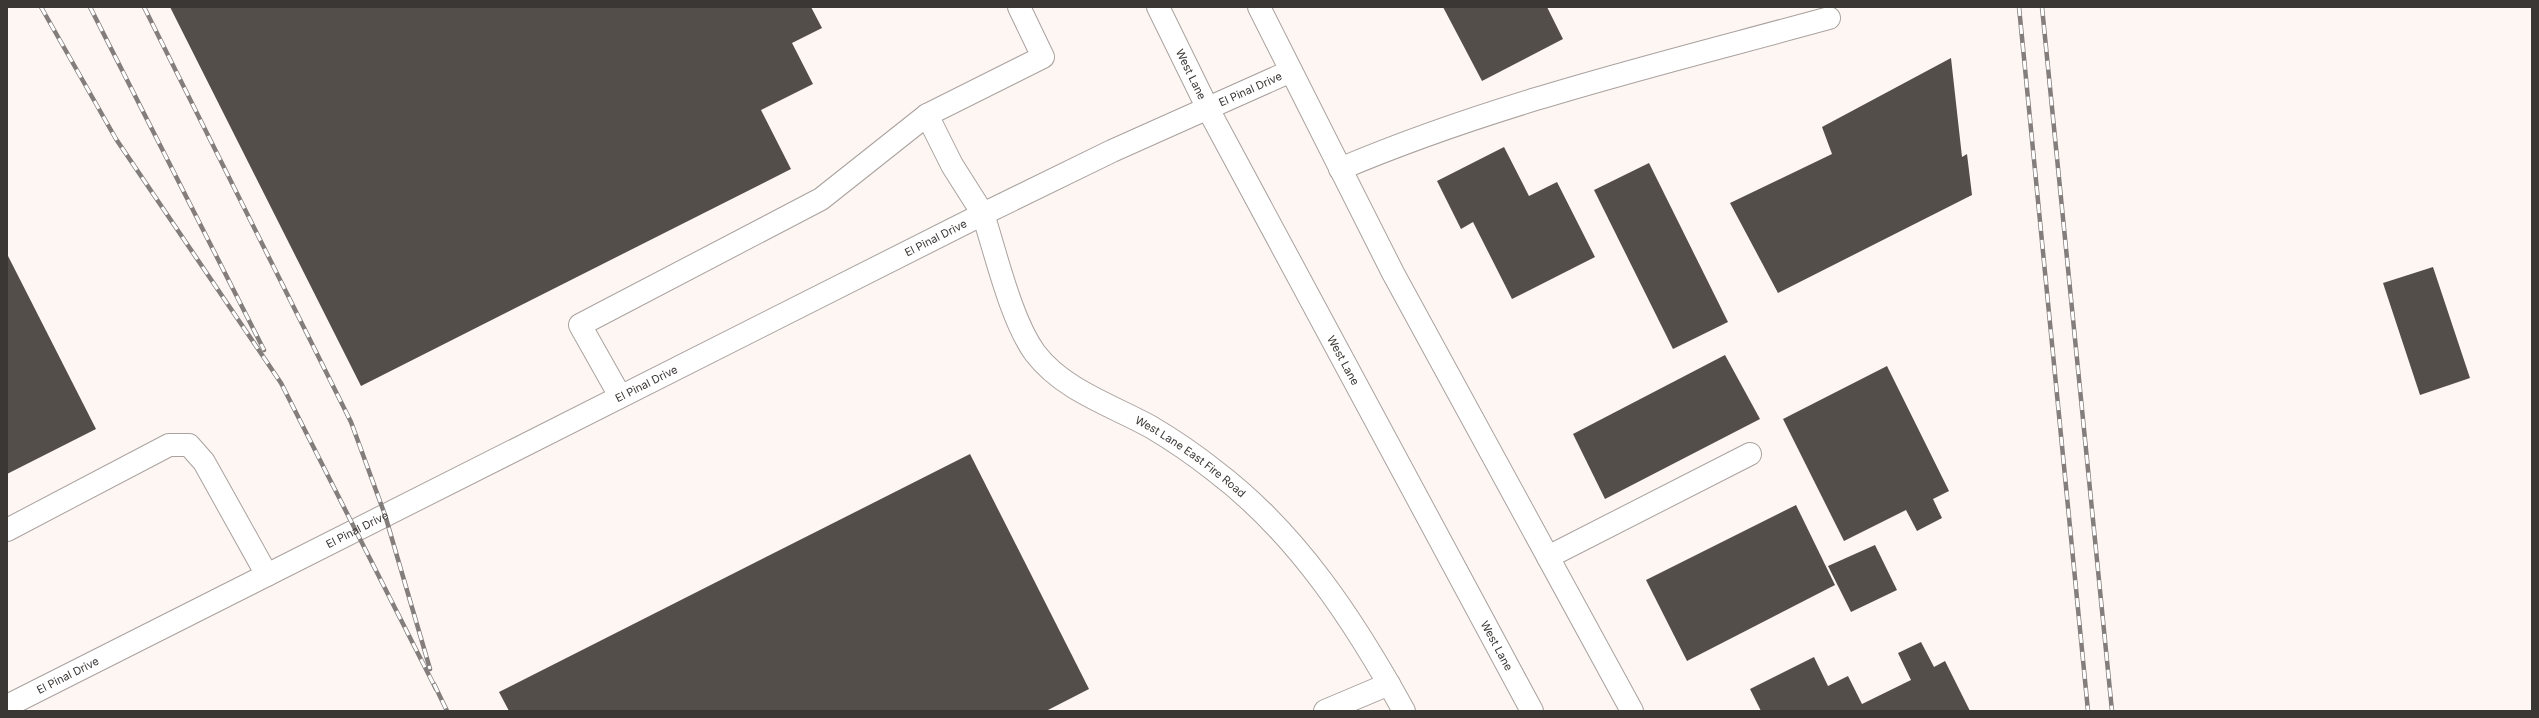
<svg xmlns="http://www.w3.org/2000/svg" width="2539" height="718" font-family="Inter,sans-serif">
  <style>
    .building { fill: #544e4b }
    .lines { fill: none; stroke-linecap: round; stroke-linejoin: round }
    .lane-casing { stroke: #a9a29f; stroke-width: 24 }
    .street-casing { stroke: #a9a29f; stroke-width: 24 }
    .secondary-casing { stroke: #a9a29f; stroke-width: 24 }
    .lane { stroke: #fff; stroke-width: 22 }
    .street { stroke: #fff; stroke-width: 22 }
    .secondary { stroke: #fff; stroke-width: 22 }
    .rail-casing { stroke: #837e7c; stroke-width: 4.5 }
    .rail { stroke: #fff; stroke-width: 3; stroke-dasharray: 9; stroke-linecap: butt }
    .labels { text-anchor: middle; dominant-baseline: central; stroke-width: 4; stroke-linejoin: round; paint-order: stroke }
    .street-label { font-size: 11px; fill: #3a3735; stroke: #fff }
  </style>
  <rect width="100%" height="100%" fill="#fef6f3"/>
  <g class="building">
    <polygon points="170,7 811,7 822,28 792,43 813,84 761,110 791,169 361,386"/>
    <polygon points="1443,7 1547,7 1563,39 1482,81"/>
    <polygon points="1951,58 1962,157 1967,154 1972,195 1778,293 1730,203 1832,154 1822,127"/>
    <polygon points="1504,147 1529,196 1557,182 1595,257 1512,299 1473,222 1461,229 1437,181"/>
    <polygon points="1649,163 1728,322 1673,349 1594,190"/>
    <polygon points="7,254 96,429 7,474"/>
    <polygon points="2433,267 2470,378 2420,395 2383,283"/>
    <polygon points="1725,355 1760,419 1605,499 1573,434"/>
    <polygon points="1887,366 1949,491 1933,499 1942,518 1917,531 1906,510 1844,541 1783,419"/>
    <polygon points="970,454 1089,689 1046,711 509,711 499,692"/>
    <polygon points="1796,505 1835,585 1687,661 1646,580"/>
    <polygon points="1875,545 1897,590 1851,612 1828,566"/>
    <polygon points="1921,642 1934,667 1945,661 1970,711 1761,711 1750,689 1814,657 1828,686 1848,676 1862,704 1911,680 1898,653"/>
  </g>
  <g class="lines">
    <defs>
      <g id="lane">
        <path d="M1340,169C1498,102 1665,63 1829,18"/>
        <polyline points="983,214 952,165 927,115 1043,57 1019,7"/>
        <polyline points="620,396 580,325 821,199 927,115"/>
        <polyline points="7,530 169,445 189,445 204,462 267,575"/>
        <polyline points="1548,557 1750,454"/>
        <polyline points="1325,711 1389,684"/>
      </g>
      <g id="street">
        <path id="s1" d="M983,214C996,254 1011,320 1035,353C1063,390 1111,405 1151,427C1173,440 1195,455 1215,471C1297,533 1355,622 1404,711"/>
        <path id="s2" d="M7,706L983,214L1112,151L1291,71"/>
      </g>
      <g id="secondary">
        <path id="s3" d="M1158,7L1208,109L1532,711"/>
        <polyline points="1259,7 1393,273 1632,711"/>
      </g>
    </defs>
    <use href="#lane" class="lane-casing"/>
    <use href="#street" class="street-casing"/>
    <use href="#secondary" class="secondary-casing"/>
    <use href="#lane" class="lane"/>
    <use href="#street" class="street"/>
    <use href="#secondary" class="secondary"/>
    <defs>
      <g id="rail">
        <polyline points="41,7 116,139 281,383 436,689"/>
        <polyline points="90,7 264,350"/>
        <polyline points="144,7 351,422 385,515 430,669"/>
        <polyline points="2019,7 2088,711"/>
        <polyline points="2042,7 2112,711"/>
        <polyline points="434,684 447,711"/>
      </g>
    </defs>
    <use href="#rail" class="rail-casing"/>
    <use href="#rail" class="rail"/>
  </g>
  <g class="labels">
    <g class="street-label">
      <text stroke="none"><textPath href="#s3" startOffset="75">West Lane</textPath></text>
      <text stroke="none"><textPath href="#s2" startOffset="1388">El Pinal Drive</textPath></text>
      <text stroke="none"><textPath href="#s2" startOffset="1040">El Pinal Drive</textPath></text>
      <text stroke="none"><textPath href="#s3" startOffset="399">West Lane</textPath></text>
      <text stroke="none"><textPath href="#s2" startOffset="716">El Pinal Drive</textPath></text>
      <text stroke="none"><textPath href="#s1" startOffset="337">West Lane East Fire Road</textPath></text>
      <text stroke="none"><textPath href="#s2" startOffset="392">El Pinal Drive</textPath></text>
      <text stroke="none"><textPath href="#s3" startOffset="723">West Lane</textPath></text>
      <text stroke="none"><textPath href="#s2" startOffset="68">El Pinal Drive</textPath></text>
    </g>
  </g>
  <rect width="2539" height="718" fill="none" stroke="#3a3735" stroke-width="16"/>
</svg>
